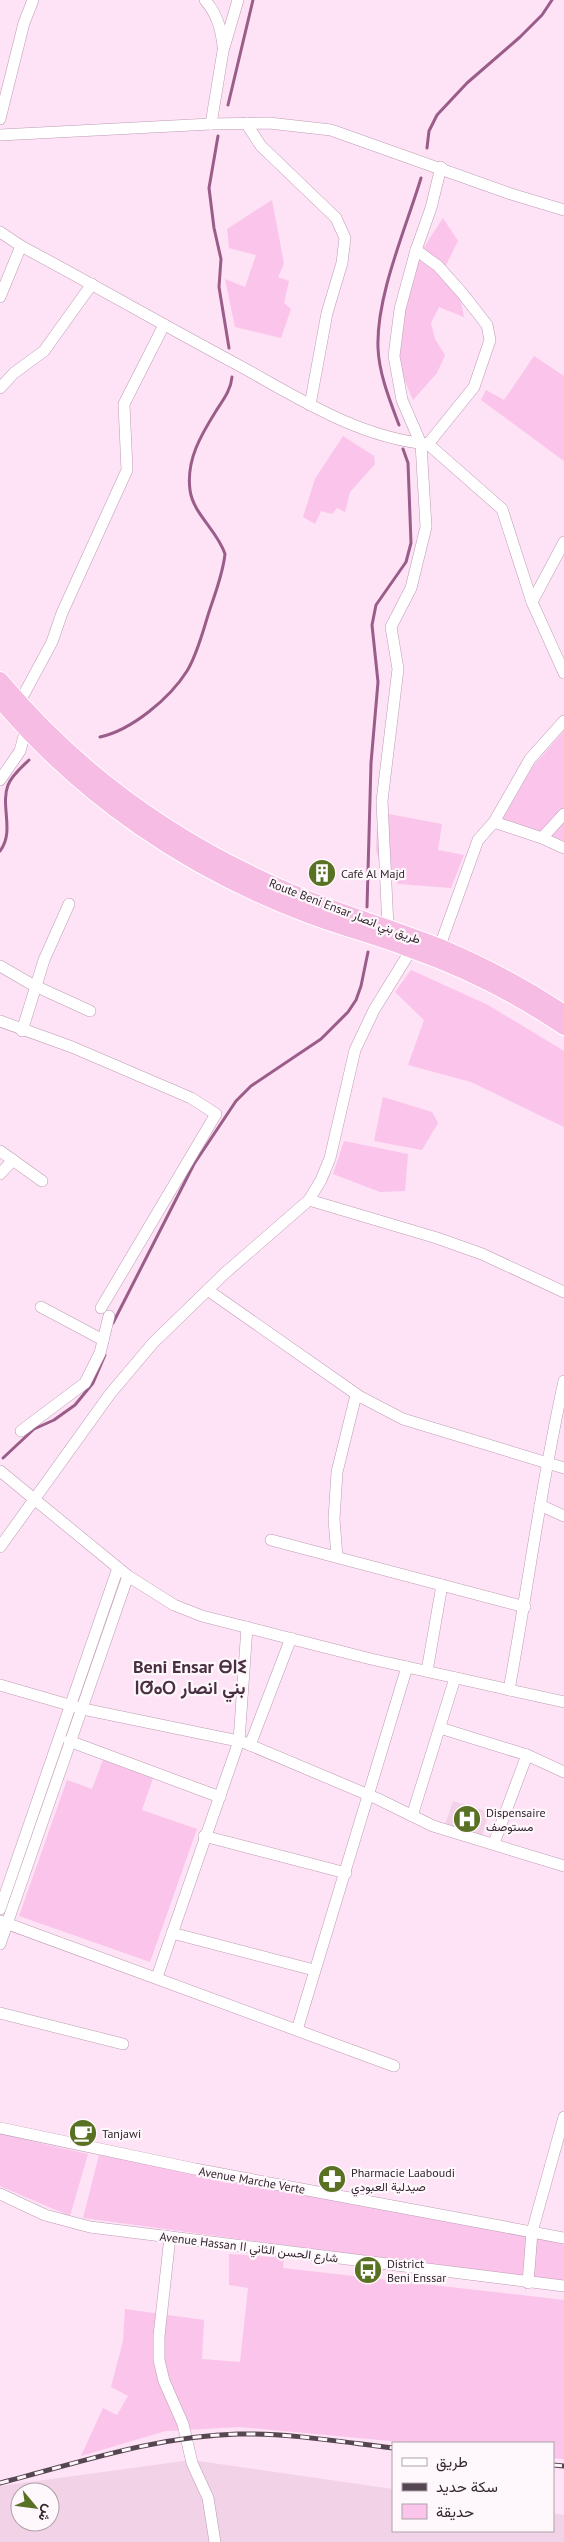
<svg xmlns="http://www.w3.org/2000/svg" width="564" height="2542" font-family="'PT Sans',Vazirmatn,'Noto Sans Tifinagh',sans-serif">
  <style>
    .built { fill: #f2d2e7; fill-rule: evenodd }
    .green { fill: #fbc4ea }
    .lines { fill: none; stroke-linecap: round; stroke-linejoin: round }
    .stream { stroke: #9a5d89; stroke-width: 3 }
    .minor-casing { stroke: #bd9cb3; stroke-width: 12 }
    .highway-casing { stroke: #fff; stroke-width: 18 }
    .minor { stroke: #fff; stroke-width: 11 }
    .highway { stroke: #f6bce4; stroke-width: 16 }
    .rail-casing { stroke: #564651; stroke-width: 5 }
    .rail { stroke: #fef7fb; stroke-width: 3; stroke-dasharray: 9; stroke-linecap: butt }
    .labels { text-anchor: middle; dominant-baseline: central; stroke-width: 4.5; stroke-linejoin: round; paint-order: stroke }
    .poi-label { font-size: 12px; fill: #33262f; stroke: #fef7fb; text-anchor: start }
    .street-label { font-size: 12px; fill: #33262f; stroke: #fef7fb }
    .district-label { font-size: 18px; font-weight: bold; fill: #492f41; stroke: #fef7fb }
  </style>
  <rect width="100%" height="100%" fill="#fee2f5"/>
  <g class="built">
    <polygon points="453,1801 489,1812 482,1836 445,1825"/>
    <path d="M191,2460L393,2489V2531H553V2513L564,2515V2542H0V2486ZM20,2492H50V2522H20Z"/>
  </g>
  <g class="green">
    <polygon points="272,200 284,264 278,277 289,281 284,303 291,309 281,338 235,327 225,279 245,287 256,255 229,248 227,229"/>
    <polygon points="443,218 458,241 445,267 459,291 464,317 439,307 431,323 435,339 445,355 437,373 413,400 399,367 401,325 422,250"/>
    <polygon points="534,356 564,376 564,461 481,400 486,390 504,400"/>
    <polygon points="343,436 374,456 375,464 350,492 345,512 337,508 332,514 321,511 315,524 303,517 315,479"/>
    <polygon points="564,731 564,841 502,820 533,766"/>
    <polygon points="378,812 442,824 438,850 464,855 451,888 399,884 384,875 376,850"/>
    <polygon points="411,970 488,1005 564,1051 564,1127 471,1082 408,1065 424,1020 395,992"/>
    <polygon points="383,1097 432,1112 438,1123 422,1150 374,1141"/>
    <polygon points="344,1141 408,1154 405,1191 380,1192 333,1174"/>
    <polygon points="103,1760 153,1778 142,1810 197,1829 150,1962 19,1916 67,1780 92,1789"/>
    <polygon points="0,2134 88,2154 70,2216 0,2186"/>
    <polygon points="99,2155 527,2237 523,2277 83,2218"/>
    <polygon points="536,2237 564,2242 564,2281 532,2279"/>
    <polygon points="229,2254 284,2258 283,2268 564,2300 564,2459 553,2458 553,2443 412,2443 240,2427 166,2431 81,2456 103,2408 117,2415 128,2396 111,2387 123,2341 125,2309 204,2320 202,2359 240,2362 248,2288 229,2285"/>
  </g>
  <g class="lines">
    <g class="stream">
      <polyline points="228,105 253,0"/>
      <polyline points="218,136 209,188 214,228 221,259 219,287 229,348"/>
      <polyline points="427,148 429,131 437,115 467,83 520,37 542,15 552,0"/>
      <path d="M399,425C390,401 379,374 378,348C376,296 406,228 421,178"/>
      <path d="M100,737C132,730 170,698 187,671C198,653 203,630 210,609C216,591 223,573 225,554C218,531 193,514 190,490C186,460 201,435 216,411C223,400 231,390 232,377"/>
      <path d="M0,851C15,832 0,806 8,785C12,775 22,767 29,760"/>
      <polyline points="367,907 371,763 378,682 372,625 376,605 406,562 411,543 408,463 403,449"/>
      <polyline points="113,1323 194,1164 236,1101 251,1086 321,1039 348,1012 356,1000 361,986 368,952"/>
      <polyline points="3,1458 34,1429 54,1420 75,1405 93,1383 105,1355"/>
    </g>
    <defs>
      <g id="minor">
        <path d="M205,0C217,14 221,28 223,46"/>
        <polyline points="0,119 24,23 33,0"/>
        <polyline points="246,123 261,146 336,218 345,238 342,263 327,313 310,405"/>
        <polyline points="211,124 223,51 238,0"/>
        <polyline points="0,135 211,124 269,123 331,130 511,194 564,210"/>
        <path d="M0,232L21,246C94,285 167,327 240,366C300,399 358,437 427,444"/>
        <polyline points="416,250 438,266 462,293 487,325 490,340 474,387 428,444 502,509 532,602 564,673"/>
        <polyline points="0,297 21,246"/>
        <polyline points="0,388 14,373 44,351 92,284"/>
        <polyline points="532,602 564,542"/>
        <polyline points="17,707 52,642 62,613 127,470 124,404 164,325"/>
        <polyline points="0,780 20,751 26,729"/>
        <polyline points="564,814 542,838 564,848"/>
        <polyline points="494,822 542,838"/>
        <polyline points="388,927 382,801 398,669 391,627 411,588 426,527 421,444 402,400 394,356 400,309 416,250 431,208 441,167"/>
        <polyline points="437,954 478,840 494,822 530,759 564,721"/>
        <polyline points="0,966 33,985 90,1011"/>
        <polyline points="0,1021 72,1047 191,1098 216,1114 101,1308"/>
        <polyline points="22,1031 44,960 69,904"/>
        <polyline points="0,1151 42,1181"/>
        <polyline points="0,1174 13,1160"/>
        <polyline points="309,1200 437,1238 482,1254 564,1292"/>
        <polyline points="209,1291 359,1396 403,1419 564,1468"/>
        <polyline points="41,1307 103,1340"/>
        <polyline points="21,1431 85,1383 100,1353 109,1316"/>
        <polyline points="0,1471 128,1576 174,1605 202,1616 371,1659 564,1702"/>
        <polyline points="540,1505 564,1516"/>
        <polyline points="271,1540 525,1607"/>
        <polyline points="0,1547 110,1394 153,1343 224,1274 309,1200 321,1180 330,1158 355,1050 374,1010 414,945"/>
        <polyline points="337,1557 334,1519 337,1472 356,1395"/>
        <polyline points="427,1671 442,1585"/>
        <polyline points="0,1685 83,1709 243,1742 378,1799 433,1826 564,1866"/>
        <path d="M509,1690C528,1587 541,1484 564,1381"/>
        <polyline points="440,1728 527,1755 494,1843"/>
        <polyline points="69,1741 220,1797"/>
        <polyline points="250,1745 291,1638"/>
        <polyline points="527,1755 564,1772"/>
        <polyline points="412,1816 455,1678"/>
        <polyline points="204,1836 346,1873"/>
        <polyline points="0,1909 118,1568"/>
        <polyline points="0,1921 394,2066"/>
        <polyline points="172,1933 314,1970"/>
        <polyline points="0,1944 128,1576"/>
        <polyline points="157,1977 239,1741 247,1627"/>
        <polyline points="0,2013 123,2044"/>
        <polyline points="297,2030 407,1667"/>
        <polyline points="0,2128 195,2169 564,2238"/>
        <polyline points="0,2194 45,2215 90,2227 564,2286"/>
        <polyline points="170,2237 159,2336 159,2360 164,2381 183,2424 192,2463 208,2498 215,2542"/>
        <polyline points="528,2283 532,2232 564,2117"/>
      </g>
      <g id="highway">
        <path d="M0,680C82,778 186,850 305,898C349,916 396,929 440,947C483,965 525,987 564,1013"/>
        <path d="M0,700C82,797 187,869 306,914C340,927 375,936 409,949C463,968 517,995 564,1027"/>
      </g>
    </defs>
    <use href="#minor" class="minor-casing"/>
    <use href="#highway" class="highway-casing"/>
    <use href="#minor" class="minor"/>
    <use href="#highway" class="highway"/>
    <defs>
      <g id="rail">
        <polyline points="553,2465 564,2466"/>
        <path d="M0,2483C78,2463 157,2436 238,2434C289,2433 342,2442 393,2448"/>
      </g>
    </defs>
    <use href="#rail" class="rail-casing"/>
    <use href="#rail" class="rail"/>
  </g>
  <defs>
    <symbol id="building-disc" viewBox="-11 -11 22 22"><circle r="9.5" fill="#587123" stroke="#fef7fb"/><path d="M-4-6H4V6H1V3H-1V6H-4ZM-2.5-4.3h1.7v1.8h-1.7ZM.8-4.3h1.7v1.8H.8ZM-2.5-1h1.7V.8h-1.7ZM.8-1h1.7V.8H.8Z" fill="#fff"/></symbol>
    <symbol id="hospital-disc" viewBox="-11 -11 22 22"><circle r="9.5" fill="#587123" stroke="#fef7fb"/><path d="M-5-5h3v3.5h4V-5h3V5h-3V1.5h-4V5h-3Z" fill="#fff"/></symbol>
    <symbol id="cafe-disc" viewBox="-11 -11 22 22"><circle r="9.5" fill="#587123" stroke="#fef7fb"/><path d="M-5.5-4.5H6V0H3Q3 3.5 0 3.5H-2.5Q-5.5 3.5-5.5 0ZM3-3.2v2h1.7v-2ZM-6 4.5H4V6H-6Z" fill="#fff"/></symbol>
    <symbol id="pharmacy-disc" viewBox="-11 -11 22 22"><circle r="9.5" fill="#587123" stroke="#fef7fb"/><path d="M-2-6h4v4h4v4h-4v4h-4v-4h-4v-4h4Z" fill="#fff"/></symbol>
    <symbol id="bus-disc" viewBox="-11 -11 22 22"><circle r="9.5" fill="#587123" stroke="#fef7fb"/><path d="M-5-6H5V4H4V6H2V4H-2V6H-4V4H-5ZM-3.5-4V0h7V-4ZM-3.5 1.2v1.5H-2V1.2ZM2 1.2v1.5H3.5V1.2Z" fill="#fff"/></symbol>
  </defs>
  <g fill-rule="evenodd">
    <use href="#building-disc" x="306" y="857" width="32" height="32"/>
    <use href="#hospital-disc" x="451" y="1803" width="32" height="32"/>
    <use href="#cafe-disc" x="67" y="2117" width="32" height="32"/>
    <use href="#pharmacy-disc" x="316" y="2163" width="32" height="32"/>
    <use href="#bus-disc" x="352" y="2254" width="32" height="32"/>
  </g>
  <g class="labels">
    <g class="poi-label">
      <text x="341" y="873">Café Al Majd</text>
      <text x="486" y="1812">Dispensaire<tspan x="486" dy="14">مستوصف</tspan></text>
      <text x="102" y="2133">Tanjawi</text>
      <text x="351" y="2172">Pharmacie Laaboudi<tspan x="351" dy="14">صيدلية العبودي</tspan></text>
      <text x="387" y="2263">District<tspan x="387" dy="14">Beni Enssar</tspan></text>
    </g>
    <g class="street-label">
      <text transform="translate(345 911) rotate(21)">Route Beni Ensar طريق بني انصار</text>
      <text transform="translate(252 2180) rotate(10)">Avenue Marche Verte</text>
      <text transform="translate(249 2247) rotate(7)">Avenue Hassan II شارع الحسن الثاني</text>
    </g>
    <g class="district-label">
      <text x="190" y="1666">Beni Ensar ⴱⵏⵉ<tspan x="190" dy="21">ⵏⵚⴰⵔ بني انصار</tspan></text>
    </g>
  </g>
  <rect x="392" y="2442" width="162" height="90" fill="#fef7fb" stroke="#ada3a9"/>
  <rect x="402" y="2458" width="25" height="8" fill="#ffffff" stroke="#ada3a9"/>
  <text x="436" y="2467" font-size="15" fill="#33262f">طريق</text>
  <rect x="402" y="2483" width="25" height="8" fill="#564651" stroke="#ada3a9"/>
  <text x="436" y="2492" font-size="15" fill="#33262f">سكة حديد</text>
  <rect x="402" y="2504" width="25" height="15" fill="#fbc4ea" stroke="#ada3a9"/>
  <text x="436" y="2517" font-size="15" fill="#33262f">حديقة</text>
  <g transform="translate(35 2507) rotate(119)"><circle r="24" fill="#fef7fb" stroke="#ada3a9"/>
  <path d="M0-4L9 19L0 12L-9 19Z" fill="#587123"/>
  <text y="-8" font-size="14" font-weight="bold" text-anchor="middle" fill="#33262f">ش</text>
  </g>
</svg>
